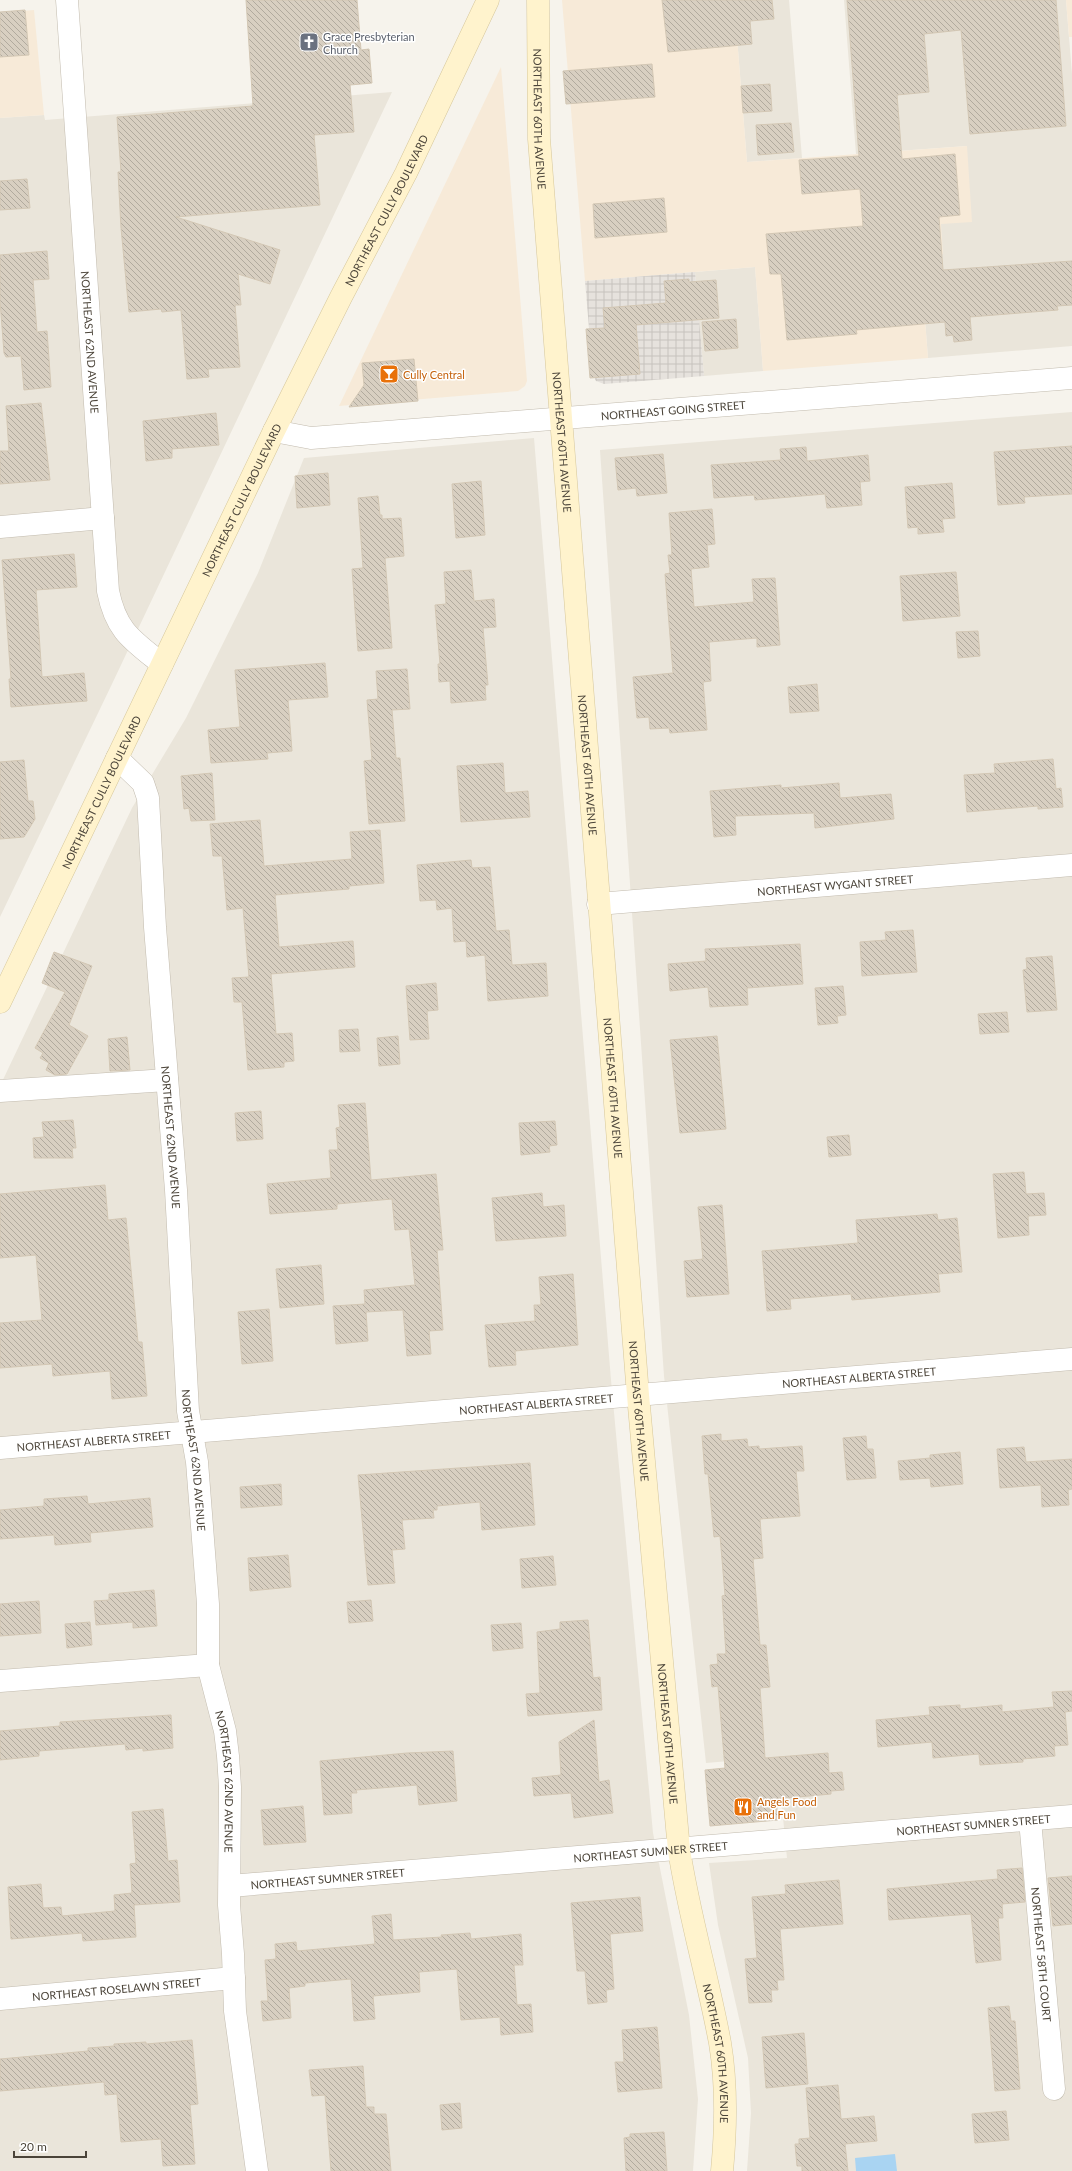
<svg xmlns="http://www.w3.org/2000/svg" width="1072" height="2171" font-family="Lato,sans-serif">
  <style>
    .residential { fill: #eae5da }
    .commercial { fill: #f7ead8 }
    .industrial { fill: url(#industrial-grid) }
    .water { fill: #a9d4f2 }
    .building { fill: url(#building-back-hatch); stroke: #d3c7b4 }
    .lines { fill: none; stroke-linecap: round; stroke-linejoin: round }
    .street-casing { stroke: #c2bbae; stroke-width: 23 }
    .secondary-casing { stroke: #d6c79b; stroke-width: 23 }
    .street { stroke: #fff; stroke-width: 22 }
    .secondary { stroke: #fff3cd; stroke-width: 22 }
    .labels { text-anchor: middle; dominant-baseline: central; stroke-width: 3; stroke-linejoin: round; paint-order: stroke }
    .worship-label { font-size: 11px; fill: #5b616d; stroke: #fff; text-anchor: start }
    .street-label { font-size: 11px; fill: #4b4439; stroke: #fff }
    .food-label { font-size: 11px; fill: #c56008; stroke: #fff; text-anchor: start }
  </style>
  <defs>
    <pattern id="industrial-grid" width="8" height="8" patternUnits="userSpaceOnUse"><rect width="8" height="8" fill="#e6e2dd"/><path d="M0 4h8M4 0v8" fill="none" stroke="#c7c3be"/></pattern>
    <pattern id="building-back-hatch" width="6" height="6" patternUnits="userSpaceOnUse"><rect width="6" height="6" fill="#d8cfc1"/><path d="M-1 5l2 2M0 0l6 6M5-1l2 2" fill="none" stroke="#b1aa9e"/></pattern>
  </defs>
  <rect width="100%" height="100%" fill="#f6f3ec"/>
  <g class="residential">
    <polygon points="734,0 789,0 802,158 747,162"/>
    <polygon points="844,0 1066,0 1072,74 1072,346 928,358 920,257 941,224 967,146 856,154"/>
    <polygon points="392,92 112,684 0,917 0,118 44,115 45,120"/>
    <polygon points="755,267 763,371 704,376 695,272"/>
    <polygon points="1072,412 1072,2171 747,2171 751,2113 748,2058 718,1925 709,1863 787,1858 777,1757 706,1763 664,1376 600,450"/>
    <polygon points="534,438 611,1380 653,1833 689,2015 698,2099 693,2171 0,2171 0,1086 132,808 186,718 258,573 304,458"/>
  </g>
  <g class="commercial">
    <polygon points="562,0 734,0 747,162 967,146 972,222 941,224 943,254 920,257 928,358 763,371 755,267 585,281"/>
    <polygon points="1066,0 1072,0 1072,37 1069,37"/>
    <polygon points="34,10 44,115 0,118 0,13"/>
    <polygon points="501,67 527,381 525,386 518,391 339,406"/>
  </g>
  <polygon class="industrial" points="695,272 704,376 604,384 596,381 593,375 585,281"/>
  <polygon class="water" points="895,2154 897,2171 856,2171 855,2158"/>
  <g class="building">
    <polygon points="246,0 357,0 361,50 369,49 372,83 350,85 354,132 314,135 320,205 176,217 280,250 270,284 238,274 241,305 235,305 240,367 208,369 209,377 187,379 181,310 162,312 161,309 129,312 121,228 118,172 121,172 117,117 253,106"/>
    <polygon points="662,0 772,0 774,19 750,21 752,44 668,52"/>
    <polygon points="847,0 1056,0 1066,126 970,134 961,30 924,34 929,92 897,95 902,159 955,154 960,215 939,217 943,270 1072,261 1072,305 1057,306 1058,310 970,317 972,340 954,342 953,335 946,336 945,322 856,330 857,334 787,340 781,274 770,274 766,234 863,226 860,189 802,194 799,160 859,156"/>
    <polygon points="25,10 29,55 0,57 0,12"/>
    <polygon points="652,64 655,97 566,104 563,71"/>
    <polygon points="770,84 772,111 743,113 741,86"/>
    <polygon points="791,123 794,152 758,155 756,125"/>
    <polygon points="27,179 30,208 0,210 0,181"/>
    <polygon points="664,198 667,232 595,238 593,204"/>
    <polygon points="47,251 49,279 33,280 37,332 47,331 51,387 24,390 21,356 6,357 4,353 0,301 0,255"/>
    <polygon points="689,279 689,282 716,280 719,318 636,325 640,374 590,378 586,329 605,328 603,308 666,303 664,281"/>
    <polygon points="736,319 738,348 705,351 702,322"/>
    <polygon points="414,359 418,401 349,407 364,385 362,363"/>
    <polygon points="41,403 50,480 0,484 0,451 9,451 6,406"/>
    <polygon points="216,413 219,445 172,449 172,458 146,461 143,421"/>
    <polygon points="1072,446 1072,494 1024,497 1025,503 998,505 994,452"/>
    <polygon points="806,447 807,461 868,455 870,481 860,482 862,505 827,508 825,494 755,500 754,495 714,498 711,465 781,460 780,449"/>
    <polygon points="663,454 667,493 637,496 636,488 618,490 615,458"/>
    <polygon points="328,473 330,505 297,508 295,476"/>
    <polygon points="481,481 485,535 456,538 452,484"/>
    <polygon points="952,483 955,518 942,519 944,532 918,534 918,527 908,528 905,487"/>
    <polygon points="378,496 380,515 382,515 382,519 401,518 404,556 385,558 392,648 358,651 352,569 363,568 358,498"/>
    <polygon points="712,509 715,544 707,545 709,567 691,569 694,607 754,602 752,579 775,578 780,645 757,647 757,638 709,642 711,681 703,682 707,730 670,733 669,728 650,729 649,717 637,718 633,677 673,673 665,574 670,573 668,555 672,555 669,513"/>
    <polygon points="74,554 77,587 36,590 42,677 84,673 87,701 11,707 9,679 11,679 2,560"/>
    <polygon points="471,570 474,601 494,599 496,627 483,628 488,685 485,685 486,700 451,703 450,681 439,682 438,664 440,664 435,605 446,604 444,572"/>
    <polygon points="956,572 960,616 903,621 900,576"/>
    <polygon points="978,631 980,656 958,658 956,632"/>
    <polygon points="325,663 328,697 288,700 292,751 267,753 268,759 211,763 208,730 240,727 235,670"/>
    <polygon points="407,669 410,709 392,710 396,758 400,758 405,821 369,824 364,761 372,760 367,700 378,699 376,671"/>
    <polygon points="817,684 819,711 790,713 788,687"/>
    <polygon points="1053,759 1056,789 1061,788 1063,807 1038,809 1038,806 967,812 964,775 995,773 994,764"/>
    <polygon points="24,760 28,801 33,801 35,819 24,837 0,839 0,762"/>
    <polygon points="503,763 505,793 528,791 530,817 461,822 457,766"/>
    <polygon points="212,773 215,820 191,821 189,808 184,809 181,776"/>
    <polygon points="839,783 840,798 891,794 894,819 815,828 814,813 735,816 736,835 714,837 710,791 781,785 781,788"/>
    <polygon points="260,820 264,866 352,859 350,832 380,830 384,883 349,886 349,889 275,895 279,947 353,941 355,967 271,974 276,1034 292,1033 294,1061 284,1062 284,1067 248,1070 242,1002 234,1002 232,978 249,977 243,908 227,910 222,856 213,856 210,824"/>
    <polygon points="471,860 472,868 490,867 496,931 509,930 512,965 546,963 548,996 488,1001 485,955 467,957 466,941 454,942 452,908 437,910 436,900 420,901 417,865"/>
    <polygon points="913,930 917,972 862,976 860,942 886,940 885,932"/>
    <polygon points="800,944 803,984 747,988 748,1005 710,1007 708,987 670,991 668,964 706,961 705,949"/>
    <polygon points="54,952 92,966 69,1025 88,1036 67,1074 55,1075 46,1070 49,1063 40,1058 43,1053 35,1048 65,992 42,983"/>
    <polygon points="1052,956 1057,1010 1027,1012 1023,970 1027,969 1026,958"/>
    <polygon points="436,983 438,1010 427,1011 429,1039 410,1040 406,986"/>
    <polygon points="843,986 846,1015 837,1016 838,1023 818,1025 815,988"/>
    <polygon points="1007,1012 1009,1032 980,1034 978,1014"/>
    <polygon points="358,1029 360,1051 340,1052 339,1030"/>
    <polygon points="398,1036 400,1064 379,1066 377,1038"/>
    <polygon points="717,1036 726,1129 680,1133 670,1040"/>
    <polygon points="127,1037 130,1070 110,1071 108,1039"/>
    <polygon points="365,1103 371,1180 436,1174 443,1250 437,1250 443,1330 429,1331 431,1354 407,1356 403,1310 366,1312 368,1341 336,1344 333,1306 365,1304 364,1290 415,1285 409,1229 395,1230 392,1199 337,1204 337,1209 270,1214 267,1184 331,1178 329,1150 338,1150 336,1128 340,1127 338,1105"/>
    <polygon points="261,1111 263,1139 237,1141 235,1113"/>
    <polygon points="73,1120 76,1148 72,1148 73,1158 34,1158 33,1138 44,1137 42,1122"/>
    <polygon points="555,1121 557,1145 549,1146 550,1152 521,1155 519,1123"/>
    <polygon points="849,1135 851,1155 829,1157 827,1137"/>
    <polygon points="1024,1172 1026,1194 1044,1193 1046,1215 1028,1216 1029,1235 998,1238 993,1174"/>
    <polygon points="105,1185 108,1220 126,1218 138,1342 142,1342 147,1396 112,1399 110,1371 53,1376 52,1364 0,1368 0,1323 42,1320 36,1255 0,1258 0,1194"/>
    <polygon points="542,1193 543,1207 564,1205 566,1236 496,1241 492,1198"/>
    <polygon points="722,1205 729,1294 687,1297 684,1261 703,1259 698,1207"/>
    <polygon points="937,1214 938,1220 957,1218 962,1272 938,1274 940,1292 852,1300 851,1294 790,1299 791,1309 767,1311 762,1251 858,1243 856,1220"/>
    <polygon points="321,1265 324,1304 280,1308 276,1269"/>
    <polygon points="573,1274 578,1345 515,1351 516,1365 489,1367 485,1325 535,1321 534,1305 541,1305 539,1277"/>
    <polygon points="269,1309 273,1361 242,1364 238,1312"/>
    <polygon points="721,1434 721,1441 747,1439 748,1447 759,1446 759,1449 802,1446 804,1471 796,1471 800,1516 760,1519 763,1558 753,1559 760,1645 766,1645 770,1687 760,1688 765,1758 828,1753 829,1773 842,1772 844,1790 831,1791 831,1794 776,1799 778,1820 710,1826 705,1770 725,1768 718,1686 712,1687 710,1665 718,1664 717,1654 726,1654 722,1596 725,1595 720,1536 714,1537 708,1474 705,1474 702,1436"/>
    <polygon points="866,1436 867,1449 873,1449 876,1478 847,1480 843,1438"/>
    <polygon points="1024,1447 1026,1462 1072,1459 1072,1489 1068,1490 1069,1505 1042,1507 1041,1485 1000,1488 997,1449"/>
    <polygon points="960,1452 963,1484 931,1487 930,1478 900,1480 898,1461 930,1458 930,1455"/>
    <polygon points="530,1463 535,1525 482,1530 480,1502 437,1506 437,1510 433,1510 434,1518 402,1520 405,1549 392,1550 395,1583 368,1585 358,1475"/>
    <polygon points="281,1484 282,1505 241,1508 240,1487"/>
    <polygon points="87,1496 88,1504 150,1498 153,1527 90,1533 91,1542 55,1545 54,1535 0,1539 0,1510 44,1506 44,1499"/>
    <polygon points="288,1555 291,1587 250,1591 248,1558"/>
    <polygon points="553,1556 556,1585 522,1588 520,1559"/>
    <polygon points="154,1590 157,1626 133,1628 133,1622 96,1625 94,1601 109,1600 109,1594"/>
    <polygon points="371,1600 373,1621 349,1623 347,1602"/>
    <polygon points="39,1601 41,1633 0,1636 0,1604"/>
    <polygon points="588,1620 593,1678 600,1677 602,1710 528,1716 526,1694 540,1693 537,1632 560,1629 560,1622"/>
    <polygon points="90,1622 92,1645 67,1648 65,1624"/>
    <polygon points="521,1623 523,1648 493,1651 491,1625"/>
    <polygon points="1072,1691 1072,1711 1065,1712 1068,1745 1054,1746 1055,1756 1023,1759 1023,1762 980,1765 979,1754 933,1758 932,1742 878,1747 876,1720 930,1715 929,1707 960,1705 960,1709 1002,1705 1002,1712 1054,1707 1052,1692"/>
    <polygon points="171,1715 173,1748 143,1751 143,1748 126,1750 125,1744 39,1751 39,1756 0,1760 0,1731 60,1726 60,1722"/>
    <polygon points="594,1720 599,1782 609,1780 613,1813 574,1818 571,1793 534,1796 532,1778 561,1775 559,1742"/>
    <polygon points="453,1751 457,1801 419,1805 417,1785 356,1790 357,1793 351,1793 352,1813 324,1815 320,1761 407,1753"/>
    <polygon points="303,1806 306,1842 264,1845 261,1810"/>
    <polygon points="163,1809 168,1861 177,1860 180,1902 134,1905 136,1937 83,1941 82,1933 11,1939 8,1887 41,1884 43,1908 61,1907 62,1916 115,1911 114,1895 132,1893 130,1864 136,1863 132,1812"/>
    <polygon points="1022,1868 1025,1902 1002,1904 1003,1918 998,1918 1001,1960 976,1963 971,1914 889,1920 887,1889 998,1879 997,1870"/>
    <polygon points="1072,1876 1072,1924 1053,1926 1048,1878"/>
    <polygon points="839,1880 843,1924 780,1929 784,1980 777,1980 778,1990 771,1990 772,2002 749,2003 745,1959 757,1958 752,1897 786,1894 785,1885"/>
    <polygon points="640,1897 643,1931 610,1934 614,1989 606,1990 607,2002 588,2004 585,1971 577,1971 571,1903"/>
    <polygon points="391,1914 393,1940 442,1937 441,1935 470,1933 471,1939 521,1934 523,1965 514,1965 517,2005 531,2004 533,2032 501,2035 500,2017 461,2020 457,1969 419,1972 420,1992 373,1996 375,2019 354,2021 351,1979 305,1983 305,1986 289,1988 291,2018 263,2021 261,2001 268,2001 265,1960 276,1959 275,1944 296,1942 297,1951 375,1944 372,1916"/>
    <polygon points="1009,2006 1011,2021 1015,2021 1020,2089 995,2091 988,2008"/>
    <polygon points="657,2027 662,2088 618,2092 615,2062 624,2062 622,2030"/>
    <polygon points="804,2033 808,2084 766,2088 762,2037"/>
    <polygon points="192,2040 198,2104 190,2105 195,2164 163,2166 161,2139 121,2142 117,2094 105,2095 104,2082 0,2091 0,2059 88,2051 88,2048 114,2046 114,2044 146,2042 146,2044"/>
    <polygon points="363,2066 366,2107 374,2107 374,2114 386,2114 391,2171 331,2171 325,2095 312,2096 309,2070"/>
    <polygon points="838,2085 841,2119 874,2116 877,2141 845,2144 848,2171 802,2171 802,2166 797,2166 795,2144 799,2144 799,2139 810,2138 806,2088"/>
    <polygon points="460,2103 462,2128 442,2130 440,2105"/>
    <polygon points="1006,2111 1009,2140 975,2143 972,2114"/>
    <polygon points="664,2132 667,2171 626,2171 624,2138 630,2137 630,2134"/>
  </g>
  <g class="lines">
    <defs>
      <g id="street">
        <path id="s1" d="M67,0L108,591C116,631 132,640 162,664"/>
        <path id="s2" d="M274,431L311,438L1072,378"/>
        <polyline points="0,527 103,518"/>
        <path id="s3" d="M117,758L143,783L148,798L155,927L176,1190L188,1411L197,1462L208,1604V1665L225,1731L228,1756L230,1787L229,1905L233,1954L235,2011L257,2171"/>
        <path id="s4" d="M598,904L1072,865"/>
        <polyline points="0,1091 167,1080"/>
        <path id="s5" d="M0,1448L1072,1359"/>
        <polyline points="0,1681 208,1665"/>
        <path id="s6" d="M1030,1820L1054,2089"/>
        <path id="s7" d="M230,1886L1072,1816"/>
        <path id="s8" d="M0,1999L234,1978"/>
      </g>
      <g id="secondary">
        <path id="s9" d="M538,0L539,139L638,1395L679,1850C689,1915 708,1978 720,2043C727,2085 726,2129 722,2171"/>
        <path id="s10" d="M0,1002L274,431L341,297L406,173L488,0"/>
      </g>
    </defs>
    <use href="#street" class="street-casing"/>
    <use href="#secondary" class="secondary-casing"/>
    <use href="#street" class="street"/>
    <use href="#secondary" class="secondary"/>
  </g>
  <defs>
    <symbol id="church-square" viewBox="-11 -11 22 22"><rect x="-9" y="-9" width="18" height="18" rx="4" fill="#6b7280" stroke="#fff"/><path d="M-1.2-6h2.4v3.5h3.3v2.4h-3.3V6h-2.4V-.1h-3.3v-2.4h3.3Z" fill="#fff"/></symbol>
    <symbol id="bar-square" viewBox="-11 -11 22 22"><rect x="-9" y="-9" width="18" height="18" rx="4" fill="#e8710a" stroke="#fff"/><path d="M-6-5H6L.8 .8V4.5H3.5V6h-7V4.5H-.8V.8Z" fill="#fff"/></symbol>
    <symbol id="restaurant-square" viewBox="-11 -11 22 22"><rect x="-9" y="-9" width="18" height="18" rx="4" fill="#e8710a" stroke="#fff"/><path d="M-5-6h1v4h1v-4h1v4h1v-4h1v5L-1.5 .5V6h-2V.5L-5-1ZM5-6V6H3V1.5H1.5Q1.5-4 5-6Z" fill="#fff"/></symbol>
  </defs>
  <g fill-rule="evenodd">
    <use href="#church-square" x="298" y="31" width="22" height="22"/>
    <use href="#bar-square" x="378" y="363" width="22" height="22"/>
    <use href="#restaurant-square" x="732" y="1796" width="22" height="22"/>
  </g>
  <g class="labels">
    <g class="worship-label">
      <text x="323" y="36">Grace Presbyterian<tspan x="323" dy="13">Church</tspan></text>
    </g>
    <g class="street-label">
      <text stroke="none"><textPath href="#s9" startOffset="119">NORTHEAST 60TH AVENUE</textPath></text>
      <text stroke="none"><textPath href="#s10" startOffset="881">NORTHEAST CULLY BOULEVARD</textPath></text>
      <text stroke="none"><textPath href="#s1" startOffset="343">NORTHEAST 62ND AVENUE</textPath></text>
      <text stroke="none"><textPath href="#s2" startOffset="401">NORTHEAST GOING STREET</textPath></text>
      <text stroke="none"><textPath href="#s9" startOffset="443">NORTHEAST 60TH AVENUE</textPath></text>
      <text stroke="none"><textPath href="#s10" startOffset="557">NORTHEAST CULLY BOULEVARD</textPath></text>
      <text stroke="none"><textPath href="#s9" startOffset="767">NORTHEAST 60TH AVENUE</textPath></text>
      <text stroke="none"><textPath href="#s10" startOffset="233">NORTHEAST CULLY BOULEVARD</textPath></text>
      <text stroke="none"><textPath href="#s4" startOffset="238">NORTHEAST WYGANT STREET</textPath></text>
      <text stroke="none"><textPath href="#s9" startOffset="1091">NORTHEAST 60TH AVENUE</textPath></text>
      <text stroke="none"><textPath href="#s3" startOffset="392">NORTHEAST 62ND AVENUE</textPath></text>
      <text stroke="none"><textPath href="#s5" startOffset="862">NORTHEAST ALBERTA STREET</textPath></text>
      <text stroke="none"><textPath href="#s5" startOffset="538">NORTHEAST ALBERTA STREET</textPath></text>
      <text stroke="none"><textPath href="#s9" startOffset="1415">NORTHEAST 60TH AVENUE</textPath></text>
      <text stroke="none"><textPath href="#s5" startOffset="94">NORTHEAST ALBERTA STREET</textPath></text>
      <text stroke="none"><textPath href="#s3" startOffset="716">NORTHEAST 62ND AVENUE</textPath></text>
      <text stroke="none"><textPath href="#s9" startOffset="1739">NORTHEAST 60TH AVENUE</textPath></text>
      <text stroke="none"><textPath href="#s3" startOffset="1040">NORTHEAST 62ND AVENUE</textPath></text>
      <text stroke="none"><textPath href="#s7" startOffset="746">NORTHEAST SUMNER STREET</textPath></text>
      <text stroke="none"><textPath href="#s7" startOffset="422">NORTHEAST SUMNER STREET</textPath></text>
      <text stroke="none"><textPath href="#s7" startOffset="98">NORTHEAST SUMNER STREET</textPath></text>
      <text stroke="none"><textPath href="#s6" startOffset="135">NORTHEAST 58TH COURT</textPath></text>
      <text stroke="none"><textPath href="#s8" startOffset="117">NORTHEAST ROSELAWN STREET</textPath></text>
      <text stroke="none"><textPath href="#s9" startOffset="2063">NORTHEAST 60TH AVENUE</textPath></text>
    </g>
    <g class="food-label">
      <text x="403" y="374">Cully Central</text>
      <text x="757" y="1801">Angels Food<tspan x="757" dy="13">and Fun</tspan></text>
    </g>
  </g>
  <path d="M14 2151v6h72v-6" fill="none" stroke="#4b4439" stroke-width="2"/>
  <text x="20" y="2151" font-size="12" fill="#4b4439" stroke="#ffffff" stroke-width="3" paint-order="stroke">20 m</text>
</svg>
